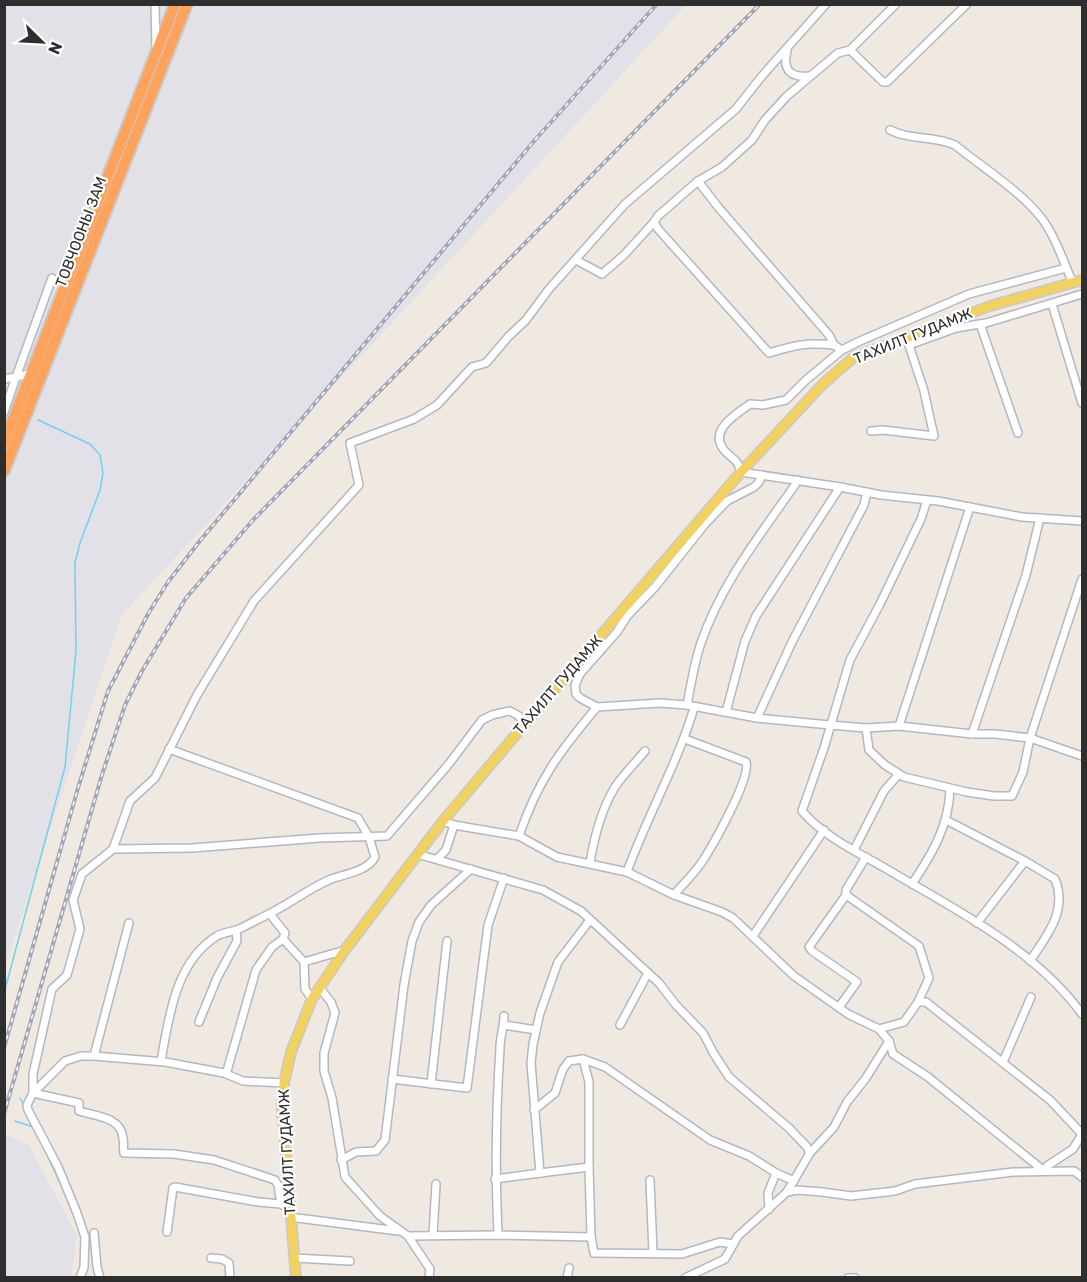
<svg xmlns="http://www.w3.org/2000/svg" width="1087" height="1282" font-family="Rubik,sans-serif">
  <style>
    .industrial { fill: #e3e1e8 }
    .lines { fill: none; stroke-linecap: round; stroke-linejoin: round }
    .stream { stroke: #75cff0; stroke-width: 1.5 }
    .minor-casing { stroke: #b4b7c1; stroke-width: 10 }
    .major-casing { stroke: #c9c9c9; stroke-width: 12 }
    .highway-casing { stroke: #c9c9c9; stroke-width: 14 }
    .minor { stroke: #fff; stroke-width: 7 }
    .major { stroke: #f2d163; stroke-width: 9 }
    .highway { stroke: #ffa35c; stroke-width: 10 }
    .rail-casing { stroke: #a3a6b8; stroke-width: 4 }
    .rail { stroke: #fff; stroke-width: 1.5; stroke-dasharray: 4.5; stroke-linecap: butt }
    .labels { text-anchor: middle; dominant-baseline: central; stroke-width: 4.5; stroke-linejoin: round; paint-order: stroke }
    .street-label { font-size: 15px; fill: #2e2e2e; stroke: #fff }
  </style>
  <rect width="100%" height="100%" fill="#efe9e1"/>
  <g class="industrial">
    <polygon points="5,5 686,5 121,616 5,966"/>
    <polygon points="4,1134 29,1145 77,1236 71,1277 5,1277"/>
  </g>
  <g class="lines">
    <g class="stream">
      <polyline points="4,993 65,767 76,651 75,563 80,543 100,490 103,473 100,455 90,444 38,420"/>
      <polyline points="20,1098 24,1105"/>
      <polyline points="15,1121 33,1127"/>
      <polyline points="43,1146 65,1194"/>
    </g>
    <defs>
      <g id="minor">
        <polyline points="155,4 156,47"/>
        <polyline points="850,50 883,82 887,82 967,4"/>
        <path d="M787,51C782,70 791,78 809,76"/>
        <path d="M890,130C912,141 933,135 955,145C983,168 1021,191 1043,220C1057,239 1063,262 1073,283"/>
        <path d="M698,181L658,216L654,222L658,229L769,353C796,345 806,342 834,345"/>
        <polyline points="576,260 602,274 624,255 654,222"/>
        <path d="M1066,268L969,294L860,341L842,350L806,380L786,400L763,405L750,404C736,414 707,431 725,451C734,461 736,457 741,472L840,487L881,495L938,501L1022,517L1082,521"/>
        <polyline points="1052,304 1082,403"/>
        <polyline points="980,324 1018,433"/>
        <polyline points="905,338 909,345 956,328 986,323 1082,294"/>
        <polyline points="842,350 834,345 829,335 718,207 698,181 722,167 752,140 765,120 787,96 838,53 850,50 896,4"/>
        <polyline points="4,379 16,377 52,278"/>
        <polyline points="4,412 16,377 32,373"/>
        <polyline points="871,431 883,430 934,436 924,391 909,345"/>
        <polyline points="762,475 759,482 754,487 727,501 705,524 655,587 628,615 617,632 580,674 575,685 576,694 580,698 597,707 660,703 687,705 757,718 830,725 866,728 899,726 972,734 995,734 1030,738 1082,756"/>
        <path d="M927,500L921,519L880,604L850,660L824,748L802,811C823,836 857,852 885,868C954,909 1034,948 1082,1014"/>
        <path d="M687,705C691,685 694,663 701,643C721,584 760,535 795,485L797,480"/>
        <polyline points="726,712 745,641 756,616 840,487"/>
        <polyline points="757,718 792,642 864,505 867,492"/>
        <polyline points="899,726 970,507"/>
        <polyline points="866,728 869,750 885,765 904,777 967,792 994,796 1012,796 1023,772 1030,738 1082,579"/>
        <polyline points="972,734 1026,575 1040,518"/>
        <polyline points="946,820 1025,861 977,923"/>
        <polyline points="443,821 454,825 519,836 557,857 627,872 674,895 722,912 733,918 794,976 848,1014 879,1029 889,1041 893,1054 928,1077 1044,1171 1047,1166 1073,1149 1082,1134 1050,1100 926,1002 918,1002 904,1022 879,1029"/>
        <path d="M519,836C538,780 560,751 597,707"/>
        <polyline points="113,849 130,801 155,778 197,695 254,601 359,485 350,443 414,419 437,405 472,367 486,363 508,337 526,320 549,289 625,204 736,109 762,76 826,4"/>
        <polyline points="854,850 884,791 899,774"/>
        <polyline points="417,854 543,890 581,911 659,983 676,1005 703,1033 714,1054 729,1077 789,1128 807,1147 810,1153 787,1192 738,1236 725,1259 685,1278"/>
        <polyline points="866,857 846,890 846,895 919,946 929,978 918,1002"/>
        <polyline points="437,859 446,850 454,825"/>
        <path d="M1025,861L1055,879C1068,911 1047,935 1030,961"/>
        <path d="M590,863C594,838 601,810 615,787C624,774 635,763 645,751"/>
        <path d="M627,872C647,816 677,765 694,708"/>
        <path d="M912,884C932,854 949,826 950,789"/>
        <path d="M674,895C684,883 696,872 704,859C714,843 751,778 746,762L685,739"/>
        <polyline points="270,914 285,933 283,939 304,962 305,989 312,999"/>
        <polyline points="753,936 824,830"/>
        <polyline points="304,962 345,950"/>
        <polyline points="319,987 331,1002 335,1013 324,1053 324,1071 332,1098 345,1177 380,1216 408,1236 430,1269 429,1278"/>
        <polyline points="839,1007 857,982 812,951 809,947 846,895"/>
        <polyline points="199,1022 217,978 237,941 236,930"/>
        <polyline points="504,1025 536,1030"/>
        <polyline points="620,1025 648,973"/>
        <polyline points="94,1056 129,923"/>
        <polyline points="583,1059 589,1082 589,1167"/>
        <path d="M161,1061C169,1017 175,962 217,936C224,932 232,932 239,929C248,925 258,919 267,915C289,904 308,889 331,879C345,874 368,871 375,857L369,837L358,818L169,749"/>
        <polyline points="1003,1062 1031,997"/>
        <polyline points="224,1073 243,1081 284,1083"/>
        <polyline points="392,1079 467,1088 488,925 504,878"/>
        <polyline points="431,1084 447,941"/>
        <polyline points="33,1093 33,1074 52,989 67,975 80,929 73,900 82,874 113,849 192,848 319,838 387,836 448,765 482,720 492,715 510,711 519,716 524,725"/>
        <path d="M33,1093L79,1103V1111C96,1116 121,1117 123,1138C124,1143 123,1148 124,1153L174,1154L214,1160L275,1180L278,1185L281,1204L289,1209"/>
        <polyline points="534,1110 555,1093 563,1069 569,1061 583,1059 605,1067 710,1140 749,1156 776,1173 794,1181"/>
        <polyline points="810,1153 834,1127 847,1102 866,1078 889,1041"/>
        <polyline points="341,1160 356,1152 376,1151 385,1140 404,985 412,941 419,922 431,905 471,869"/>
        <polyline points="540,1173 589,1167 591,1237"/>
        <polyline points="495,1179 540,1173 531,1063 533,1044 540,1013 558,962 590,920"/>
        <polyline points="650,1180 653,1253"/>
        <polyline points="787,1192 797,1190 822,1192 851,1196 895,1191 915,1184 1013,1172 1074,1171 1082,1177"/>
        <polyline points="769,1209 768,1193 776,1173"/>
        <polyline points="290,1217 398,1231"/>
        <polyline points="167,1232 173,1188 175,1187 258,1202 281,1204"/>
        <polyline points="94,1233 97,1267 100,1278"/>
        <polyline points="433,1235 436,1184"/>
        <path d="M498,1235C495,1172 496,1110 500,1048C500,1037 504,1027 504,1016"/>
        <polyline points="408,1236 498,1235 591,1237 594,1253 682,1254 720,1242 733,1244"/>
        <polyline points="211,1258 222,1259 229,1263 230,1278"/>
        <polyline points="294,1258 350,1261"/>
        <polyline points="80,1278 84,1267 85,1237 77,1213 58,1167 28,1110 27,1105 33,1093 65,1061 81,1056 94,1056 165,1062 224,1073 227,1071 256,970 272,947 283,939"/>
        <polyline points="567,1278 569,1268"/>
        <polyline points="848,1278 855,1278"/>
      </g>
      <polyline id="major" points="296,1278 282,1107 284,1083 291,1052 312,999 345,950 443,821 524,725 741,472 823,384 854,357 990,306 1082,280"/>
      <g id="highway">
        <polyline points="4,443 175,4"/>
        <polyline points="4,471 187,4"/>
      </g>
    </defs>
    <use href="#minor" class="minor-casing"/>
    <use href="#major" class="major-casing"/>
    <use href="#highway" class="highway-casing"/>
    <use href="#minor" class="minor"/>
    <use href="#major" class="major"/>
    <use href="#highway" class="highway"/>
    <defs>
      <g id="rail">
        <polyline points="4,1048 78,788 108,691 148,614 168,582 199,542 534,141 657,4"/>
        <polyline points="4,1114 101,778 125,705 142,671 186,598 253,520 760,4"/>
      </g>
    </defs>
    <use href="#rail" class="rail-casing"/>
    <use href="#rail" class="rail"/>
  </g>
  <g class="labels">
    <g class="street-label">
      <text transform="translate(81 232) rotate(-69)">ТОВЧООНЫ ЗАМ</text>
      <text transform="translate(913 336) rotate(-22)">ТАХИЛТ ГУДАМЖ</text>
      <text transform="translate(558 685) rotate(-49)">ТАХИЛТ ГУДАМЖ</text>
      <text transform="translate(287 1152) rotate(-93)">ТАХИЛТ ГУДАМЖ</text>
    </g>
  </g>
  <rect width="1087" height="1282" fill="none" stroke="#2e2e2e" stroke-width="12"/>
  <g transform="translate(42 42) rotate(114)" stroke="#ffffff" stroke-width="4.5" paint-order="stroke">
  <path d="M0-4.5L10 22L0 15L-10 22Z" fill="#2e2e2e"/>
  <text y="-9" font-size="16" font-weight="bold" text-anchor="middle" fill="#2e2e2e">N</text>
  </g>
</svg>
